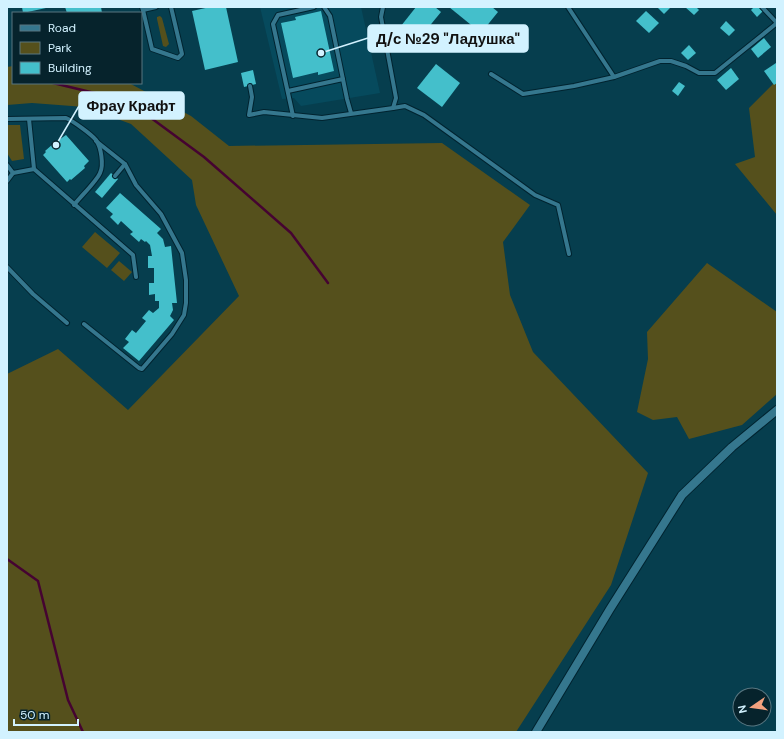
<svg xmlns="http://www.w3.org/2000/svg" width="784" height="739" font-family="'DM Sans',sans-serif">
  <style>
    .built { fill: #064a5d }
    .green { fill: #55501c }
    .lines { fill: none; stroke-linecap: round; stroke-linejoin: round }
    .stream { stroke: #450331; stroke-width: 2.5 }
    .building { fill: #44bfcb }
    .service-casing { stroke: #00232f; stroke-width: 6 }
    .minor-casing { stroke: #00232f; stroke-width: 10 }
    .service { stroke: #35778e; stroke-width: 4 }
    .minor { stroke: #35778e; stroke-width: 8 }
    .leader { fill: none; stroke: #d2f2ff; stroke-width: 1.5 }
    .callout-dot { fill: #d2f2ff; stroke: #06232c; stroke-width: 1.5 }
    .callout { fill: #d2f2ff; stroke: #d2f2ff; stroke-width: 1.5 }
    .callout-label { font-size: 15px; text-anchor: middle; font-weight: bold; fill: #111 }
  </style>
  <rect width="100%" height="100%" fill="#063e4e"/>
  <polygon class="built" points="260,7 361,7 380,93 301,106 294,98 282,99"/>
  <g class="green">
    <polygon points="160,16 162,18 169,44 166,47 163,46 157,19 157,17"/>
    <polygon points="13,66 13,83 129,83 191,116 229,146 442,143 530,205 503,242 510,295 533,352 648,473 611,585 516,732 7,732 7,374 58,349 128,410 239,296 196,205 192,180 131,124 85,107 32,103 7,105 7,67"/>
    <polygon points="777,80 777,215 735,164 755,157 749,108"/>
    <polygon points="7,125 20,125 24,159 12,161 7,153"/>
    <polygon points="95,232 120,253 107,268 82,247"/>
    <polygon points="119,261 132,272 124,281 111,270"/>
    <polygon points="707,263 777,312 777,394 742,425 689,439 677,417 653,420 637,412 648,359 647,332"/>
  </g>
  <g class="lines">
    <g class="stream">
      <polyline points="53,83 128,101 204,157 291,233 328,283"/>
      <polyline points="7,559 38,581 68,700 83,732"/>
    </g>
  </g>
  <g class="building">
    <polygon points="22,7 46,7 46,8 23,13"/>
    <polygon points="65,7 101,7 102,13 67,13"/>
    <polygon points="210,7 226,7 238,62 205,70 192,11"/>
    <polygon points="416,7 435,7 441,12 414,45 397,31"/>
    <polygon points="449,7 492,7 498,12 481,33"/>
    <polygon points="657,7 671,7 664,14"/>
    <polygon points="685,7 696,7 699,10 694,15"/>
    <polygon points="754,7 759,7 763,11 757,17 751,10"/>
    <polygon points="321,11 334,71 318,75 318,72 293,78 281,23 296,20 295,17"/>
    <polygon points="646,11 659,23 649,33 636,21"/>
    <polygon points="726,21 735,30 729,36 720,28"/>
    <polygon points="764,38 771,47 758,58 751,49"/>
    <polygon points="689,45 696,53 688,60 681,53"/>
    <polygon points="776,63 777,66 777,83 774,85 764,71"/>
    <polygon points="436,64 460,83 442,107 417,88"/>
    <polygon points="731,68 739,79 726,90 717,80"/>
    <polygon points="253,70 256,84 244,87 241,73"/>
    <polygon points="679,82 685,86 678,96 672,91"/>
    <polygon points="66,135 89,161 84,166 85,168 71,180 70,179 67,182 43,155 46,152 45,151 53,144"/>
    <polygon points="111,173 118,179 102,198 95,192"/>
    <polygon points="120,193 161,229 157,233 163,239 165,247 171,246 177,303 172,303 173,310 170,316 174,320 139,361 123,348 129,342 125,339 132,330 136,333 146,321 142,318 149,310 153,313 159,308 159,301 155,301 155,294 149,295 149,283 154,283 154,268 148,268 148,256 152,256 150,245 146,241 145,242 141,239 139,242 130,234 133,232 121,221 118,225 110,217 113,214 106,208"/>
  </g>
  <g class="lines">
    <defs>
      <g id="service">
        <polyline points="142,7 143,10 156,7"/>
        <polyline points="324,7 330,16 347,99 351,113"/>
        <polyline points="568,7 614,77"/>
        <polyline points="762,7 777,23"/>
        <polyline points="143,10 152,49 178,58 182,54 171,7"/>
        <polyline points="491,74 523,94 574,86 614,77 660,61 671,61 686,66 699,73 715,73 777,23"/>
        <polyline points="250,86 252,97 249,115 264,112 322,118 393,108 396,98 381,17 383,7"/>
        <polyline points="288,91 343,79"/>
        <polyline points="393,108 405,106 424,115 535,195 558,205 569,254"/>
        <polyline points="293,116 273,24 278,15 314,7"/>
        <path d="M7,119L66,118C73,121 91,134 96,140C101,147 104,165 100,173C96,182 81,196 74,205"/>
        <polyline points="29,119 34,169 133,255 136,277"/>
        <polyline points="7,165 13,173 7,181"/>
        <polyline points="13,173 34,169"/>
        <polyline points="115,176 125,164"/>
        <polyline points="7,267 33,294 67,323"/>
        <polyline points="84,324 139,368 142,369 172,334 184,315 186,303 186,280 182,253 161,214 136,185 125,164 96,141"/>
      </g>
      <polyline id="minor" points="536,732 610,609 682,495 732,447 777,410"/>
    </defs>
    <use href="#service" class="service-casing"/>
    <use href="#minor" class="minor-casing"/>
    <use href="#service" class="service"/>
    <use href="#minor" class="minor"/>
  </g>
  <path class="leader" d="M321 53L368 38M56 145L79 106"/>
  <g class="callout-dot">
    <circle cx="321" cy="53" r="4"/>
    <circle cx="56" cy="145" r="4"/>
  </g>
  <g class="callout">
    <rect x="368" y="25" width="160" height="27" rx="4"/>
    <rect x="79" y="92" width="105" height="27" rx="4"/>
  </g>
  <g class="callout-label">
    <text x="448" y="44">Д/с №29 "Ладушка"</text>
    <text x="131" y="111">Фрау Крафт</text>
  </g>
  <rect width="784" height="739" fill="none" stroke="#d2f2ff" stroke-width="16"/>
  <rect x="12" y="12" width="130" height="72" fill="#06232c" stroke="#587680"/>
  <rect x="20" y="25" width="20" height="6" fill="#35778e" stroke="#587680"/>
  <text x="48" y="32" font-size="12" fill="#d2f2ff">Road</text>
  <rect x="20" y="42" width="20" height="12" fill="#55501c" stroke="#587680"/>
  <text x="48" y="52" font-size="12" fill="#d2f2ff">Park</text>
  <rect x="20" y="62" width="20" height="12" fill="#44bfcb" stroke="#587680"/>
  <text x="48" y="72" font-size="12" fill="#d2f2ff">Building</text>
  <g transform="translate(752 707) rotate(257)"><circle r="19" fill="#06232c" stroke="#587680"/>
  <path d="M0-3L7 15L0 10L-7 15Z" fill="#f2a17e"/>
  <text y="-6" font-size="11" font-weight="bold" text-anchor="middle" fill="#d2f2ff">N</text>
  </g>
  <path d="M14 719v6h64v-6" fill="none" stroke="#d2f2ff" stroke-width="2"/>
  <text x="20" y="719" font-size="12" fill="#d2f2ff" stroke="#06232c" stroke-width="3" paint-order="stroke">50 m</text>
</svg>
